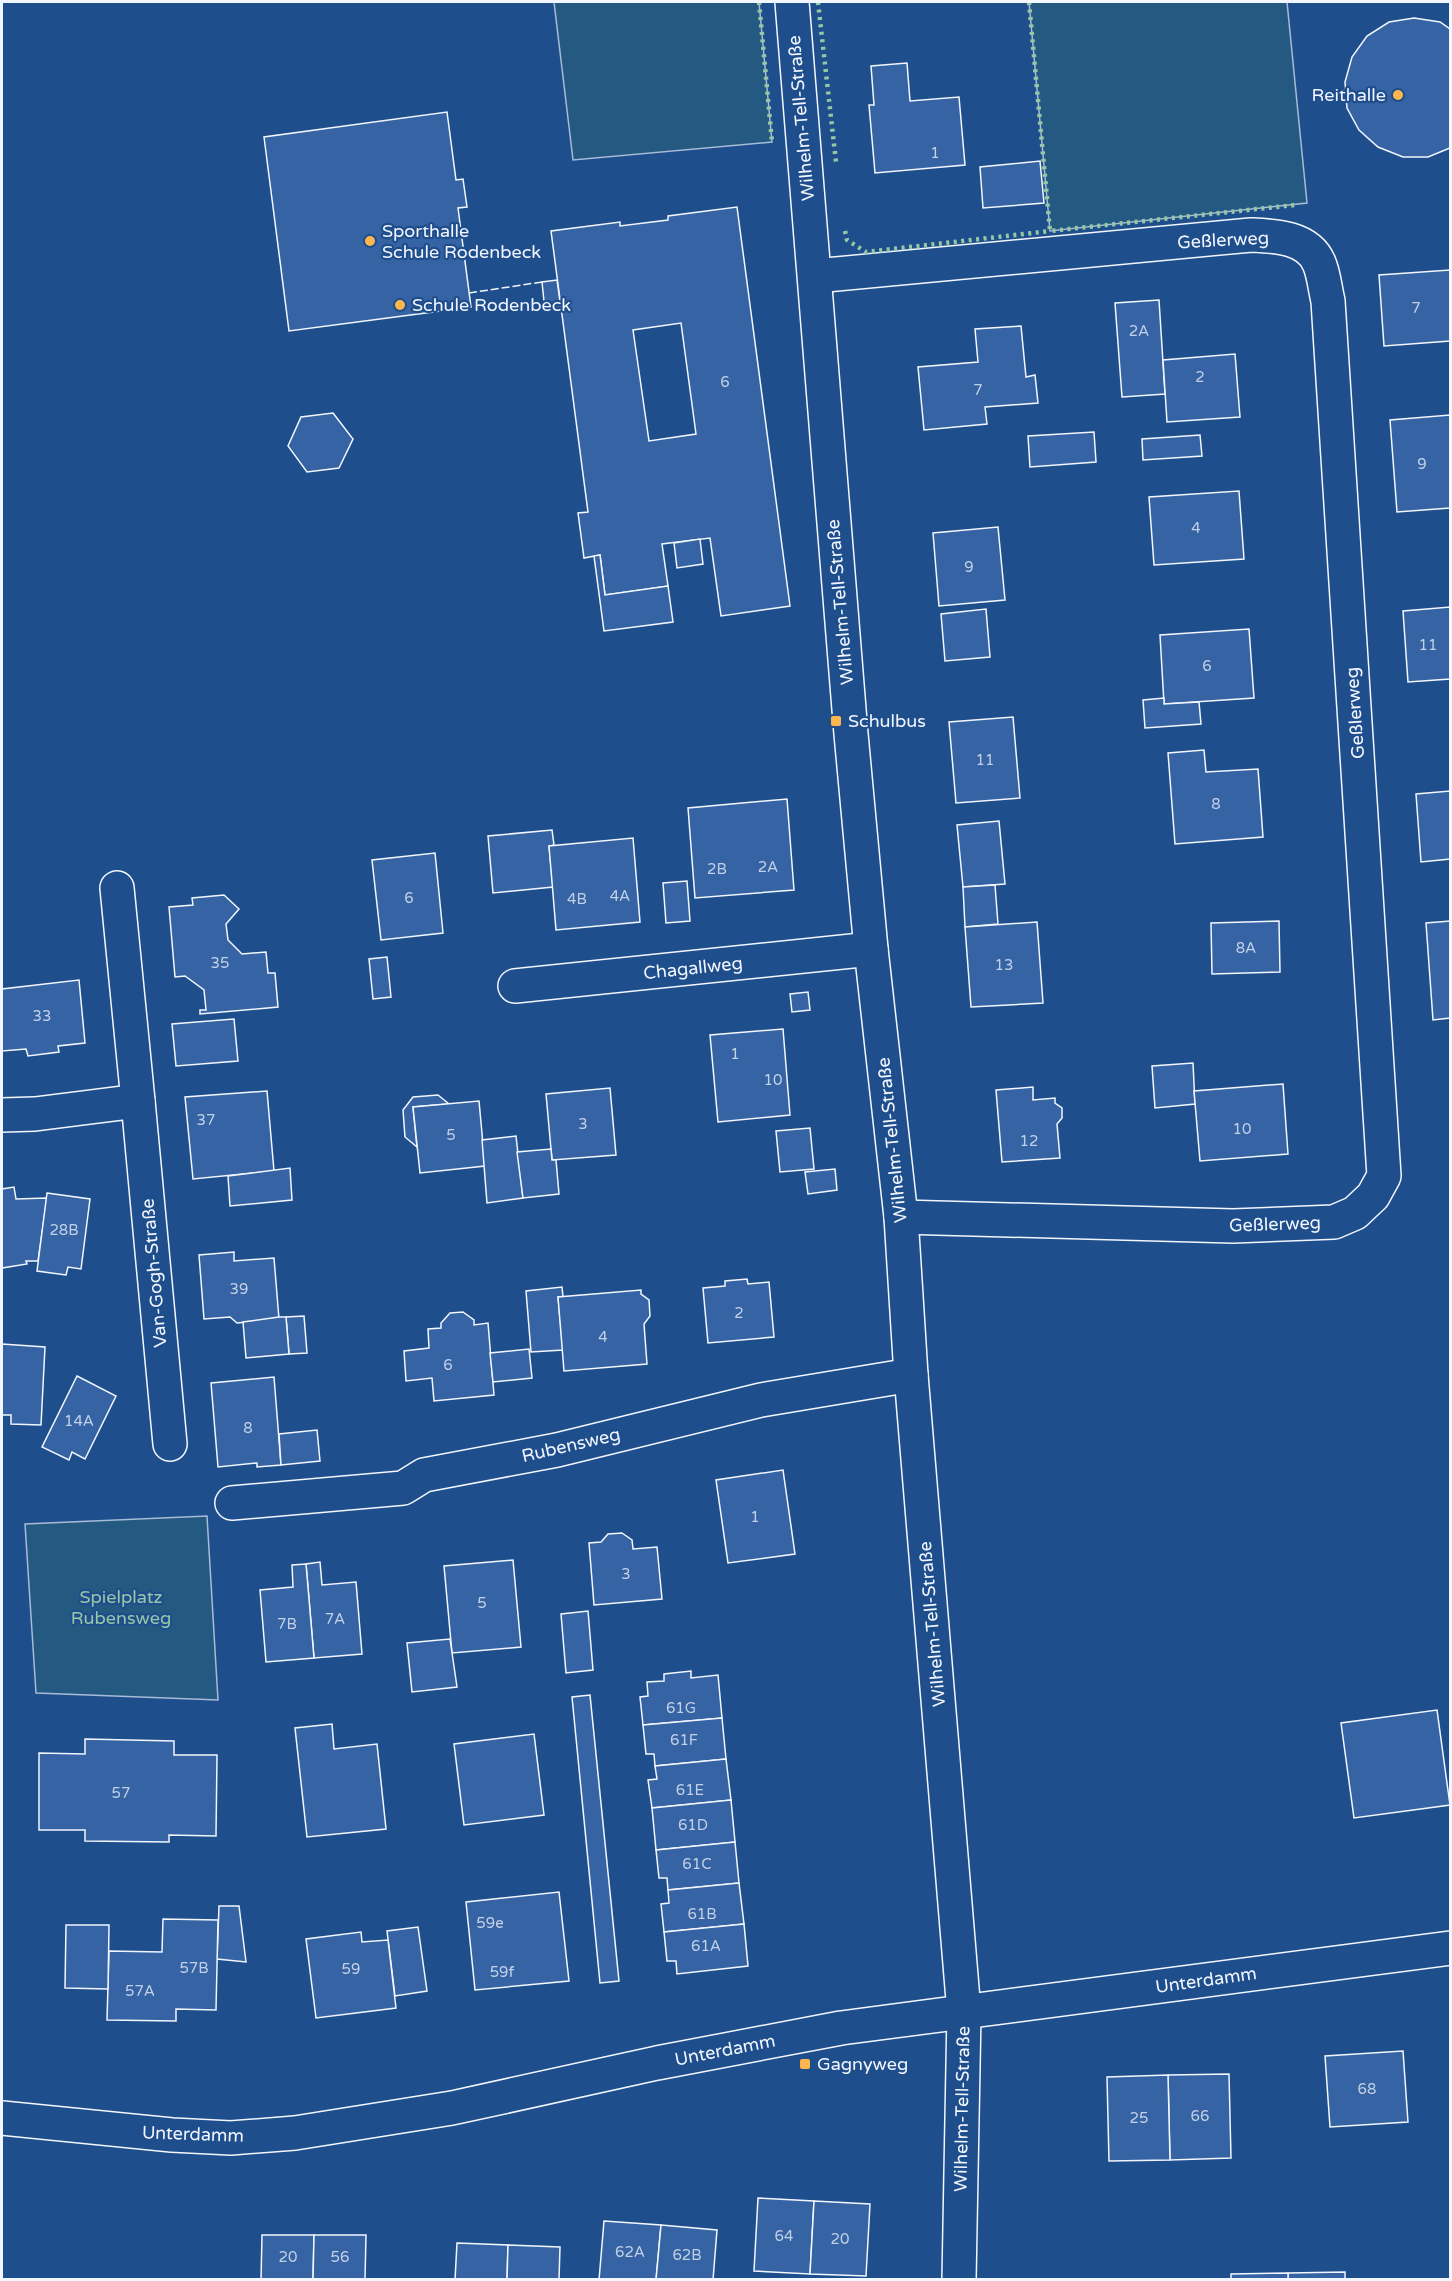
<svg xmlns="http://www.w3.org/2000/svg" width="1452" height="2281" font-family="'Varela Round',sans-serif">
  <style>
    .green { fill: #245a82; stroke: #a8bbd7; stroke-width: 1.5 }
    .building { fill: #3563a3; stroke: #f2f6ff; stroke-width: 1.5; fill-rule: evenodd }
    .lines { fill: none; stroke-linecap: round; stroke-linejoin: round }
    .street-casing { stroke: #f2f6ff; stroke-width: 36 }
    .street { stroke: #1f4e8c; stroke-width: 33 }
    .hedge { stroke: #97c8a6; stroke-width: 4.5; stroke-dasharray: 3 4.5; stroke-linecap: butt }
    .fence { stroke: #f2f6ff; stroke-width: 1.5; stroke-dasharray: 8 3; stroke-linecap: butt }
    .poi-dot { fill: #ffb74d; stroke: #1f4e8c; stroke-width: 2 }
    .labels { text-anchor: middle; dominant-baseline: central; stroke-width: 4.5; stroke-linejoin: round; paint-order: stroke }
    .number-label { font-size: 15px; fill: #c3d1e8 }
    .poi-label { font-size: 18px; fill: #f2f6ff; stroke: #1f4e8c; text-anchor: start }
    .street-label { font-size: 18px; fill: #f2f6ff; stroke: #1f4e8c }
    .park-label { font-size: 18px; fill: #97c8a6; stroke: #1f4e8c }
  </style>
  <rect width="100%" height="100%" fill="#1f4e8c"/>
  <g class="green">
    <polygon points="554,2 759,2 772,142 573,160"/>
    <polygon points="1029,2 1287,2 1307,203 1050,231"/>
    <polygon points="207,1516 218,1700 36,1693 25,1524"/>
  </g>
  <g class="building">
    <polygon points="1414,18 1440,22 1450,29 1450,148 1428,157 1403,157 1378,147 1359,130 1347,108 1345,82 1352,57 1367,36 1389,22"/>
    <polygon points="907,63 910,101 959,97 965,165 875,173 869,105 874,105 871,66"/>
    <polygon points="447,112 456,180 463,179 467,207 458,208 471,307 289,331 264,137"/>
    <polygon points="1040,161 1044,203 983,208 980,167"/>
    <path d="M737,207L790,606L721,616L710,538L662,544L668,586L605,595L600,555L584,558L578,513L588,512L551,231L620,222V226L668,220V216ZM681,323L696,434L649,441L633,330Z"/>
    <polygon points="1450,270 1450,341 1384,346 1379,275"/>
    <polygon points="557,280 561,309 545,311 542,282"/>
    <polygon points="1159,300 1165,394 1122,397 1115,303"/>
    <polygon points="1021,326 1026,377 1035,375 1038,403 985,407 987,424 924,430 918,367 978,362 975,329"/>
    <polygon points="1235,354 1240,417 1167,422 1163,360"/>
    <polygon points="333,413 353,439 339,468 307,472 288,446 301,417"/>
    <polygon points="1450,415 1450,508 1397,512 1390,420"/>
    <polygon points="1094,432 1096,462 1030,467 1028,436"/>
    <polygon points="1200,435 1202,456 1143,460 1142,439"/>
    <polygon points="1239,491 1244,559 1154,565 1149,497"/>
    <polygon points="998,527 1005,600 939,606 933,533"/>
    <polygon points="700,539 703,564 677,568 674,543"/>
    <polygon points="600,555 605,595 668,586 673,622 604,631 594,556"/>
    <polygon points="1450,607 1450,679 1408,682 1403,611"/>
    <polygon points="986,609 990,657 945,661 941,614"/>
    <polygon points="1249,629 1254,698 1164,704 1160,635"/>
    <polygon points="1164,698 1164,704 1199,702 1201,724 1145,728 1143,700"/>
    <polygon points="1013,717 1020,798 956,803 949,722"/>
    <polygon points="1204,750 1206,772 1258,769 1263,837 1175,844 1168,753"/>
    <polygon points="1450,791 1450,859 1421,862 1416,794"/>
    <polygon points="787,799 794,890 695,898 688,808"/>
    <polygon points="999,821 1005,884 963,887 957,825"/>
    <polygon points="552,830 554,845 549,846 553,887 493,893 488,836"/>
    <polygon points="633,838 640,922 556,930 549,846"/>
    <polygon points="435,853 443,933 381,940 372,860"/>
    <polygon points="687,881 690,921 666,923 663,883"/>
    <polygon points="995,885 998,924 965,927 963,887"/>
    <polygon points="224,895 239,909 226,924 228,940 242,954 266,952 268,973 275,973 278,1007 200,1014 200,1010 206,1010 204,990 185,976 175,977 169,907 193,905 192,898"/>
    <polygon points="1279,921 1280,972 1212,974 1211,923"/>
    <polygon points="1450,921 1450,1018 1433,1020 1426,923"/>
    <polygon points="1037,922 1043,1003 971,1007 965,927"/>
    <polygon points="387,957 391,997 373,999 369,959"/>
    <polygon points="79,980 85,1043 58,1046 59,1052 28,1056 26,1049 2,1051 2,989"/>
    <polygon points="808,992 810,1010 792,1012 790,994"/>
    <polygon points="234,1019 238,1061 176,1066 172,1024"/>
    <polygon points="783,1029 790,1115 718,1122 710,1035"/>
    <polygon points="1193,1063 1195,1104 1155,1108 1152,1066"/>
    <polygon points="1283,1084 1288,1154 1200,1161 1194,1091"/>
    <polygon points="1033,1087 1033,1100 1055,1098 1055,1103 1062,1108 1062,1118 1057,1124 1060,1158 1002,1162 996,1090"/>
    <polygon points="610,1088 616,1155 552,1160 546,1094"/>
    <polygon points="267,1091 274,1171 193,1179 185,1097"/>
    <polygon points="438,1095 449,1104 413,1107 417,1147 405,1137 403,1110 413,1097"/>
    <polygon points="479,1101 485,1166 420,1173 413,1107"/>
    <polygon points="810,1128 814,1169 780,1172 776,1131"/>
    <polygon points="516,1136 523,1198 487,1203 482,1140"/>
    <polygon points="551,1149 552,1160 556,1160 559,1194 523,1198 517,1152"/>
    <polygon points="290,1168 292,1200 230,1206 228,1176"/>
    <polygon points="835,1169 837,1190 808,1194 805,1172"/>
    <polygon points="14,1187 16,1199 47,1198 38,1261 26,1261 27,1264 2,1268 2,1189"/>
    <polygon points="47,1193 90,1199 81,1269 68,1267 66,1275 37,1271"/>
    <polygon points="234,1252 234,1261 274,1258 279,1319 237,1323 230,1317 204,1319 199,1255"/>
    <polygon points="747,1279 748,1284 769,1282 774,1337 708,1343 703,1288 725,1286 725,1281"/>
    <polygon points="562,1287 563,1297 558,1297 563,1350 531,1352 526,1291"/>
    <polygon points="641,1290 641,1294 649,1300 650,1316 644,1324 647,1364 564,1371 558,1297"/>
    <polygon points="463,1312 474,1320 474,1325 488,1323 494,1395 434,1401 432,1378 406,1381 404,1351 429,1348 428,1329 441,1328 441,1323 450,1313"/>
    <polygon points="304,1316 307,1353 289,1354 286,1317"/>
    <polygon points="279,1317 286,1317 289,1354 246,1358 243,1322"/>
    <polygon points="2,1344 45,1347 41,1425 11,1424 11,1415 2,1415"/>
    <polygon points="529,1349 532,1378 493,1382 490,1353"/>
    <polygon points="77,1376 116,1396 85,1459 72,1452 69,1460 42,1447"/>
    <polygon points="274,1377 281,1465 257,1467 257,1463 218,1467 211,1383"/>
    <polygon points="317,1430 320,1461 281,1465 279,1434"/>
    <polygon points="783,1470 795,1554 728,1563 716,1480"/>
    <polygon points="622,1533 632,1540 633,1549 657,1547 662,1599 594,1605 589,1543 601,1542 608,1534"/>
    <polygon points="513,1560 521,1647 452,1653 444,1566"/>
    <polygon points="320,1562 322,1585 356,1582 362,1654 314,1658 306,1564"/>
    <polygon points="306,1564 314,1658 266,1662 260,1590 293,1587 292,1565"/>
    <polygon points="588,1611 593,1670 566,1673 561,1614"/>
    <polygon points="450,1639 457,1687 412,1692 407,1643"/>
    <polygon points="691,1671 691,1678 718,1675 722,1718 643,1725 640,1697 648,1696 647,1682 664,1681 664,1674"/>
    <polygon points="590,1695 619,1981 600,1983 572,1697"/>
    <polygon points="1437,1710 1450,1805 1354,1818 1341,1723"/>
    <polygon points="722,1718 726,1759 655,1766 654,1754 646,1754 643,1725"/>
    <polygon points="332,1724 334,1749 377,1744 386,1829 307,1837 295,1728"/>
    <polygon points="534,1734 544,1815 464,1825 454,1744"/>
    <polygon points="85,1739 174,1741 174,1755 217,1755 216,1836 169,1835 169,1842 85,1841 85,1830 39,1830 39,1753 85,1754"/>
    <polygon points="726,1759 731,1800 652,1808 648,1780 657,1779 655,1766"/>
    <polygon points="731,1800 735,1842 656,1850 652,1808"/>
    <polygon points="735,1842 739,1883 668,1890 667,1878 659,1878 656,1850"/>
    <polygon points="739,1883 744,1924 664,1932 661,1904 669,1903 668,1890"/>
    <polygon points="559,1892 569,1981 475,1990 466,1902"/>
    <polygon points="219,1906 239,1906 246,1962 217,1959"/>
    <polygon points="163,1919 218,1920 216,2010 176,2009 176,2021 107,2020 109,1951 162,1952"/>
    <polygon points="744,1924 748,1966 677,1974 676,1961 667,1961 664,1932"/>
    <polygon points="66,1925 109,1925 108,1989 65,1988"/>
    <polygon points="418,1927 427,1991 395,1996 387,1931"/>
    <polygon points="361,1932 362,1942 388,1940 396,2008 316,2018 306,1939"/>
    <polygon points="1403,2051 1408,2122 1330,2127 1325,2056"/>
    <polygon points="1229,2074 1231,2158 1170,2160 1168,2075"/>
    <polygon points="1168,2075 1170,2160 1109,2161 1107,2077"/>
    <polygon points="758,2198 814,2201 810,2274 754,2271"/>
    <polygon points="814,2201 870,2204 866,2276 810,2274"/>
    <polygon points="604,2221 661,2225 656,2280 599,2280"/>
    <polygon points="661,2225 717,2230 713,2280 656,2280"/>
    <polygon points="262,2235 314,2235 313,2280 261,2280"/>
    <polygon points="314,2235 366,2235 365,2280 313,2280"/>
    <polygon points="457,2243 508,2245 507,2280 455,2280"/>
    <polygon points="508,2245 560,2247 559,2280 507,2280"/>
    <polygon points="1345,2272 1345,2280 1288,2280 1288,2273"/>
    <polygon points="1288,2273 1288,2280 1231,2280 1231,2274"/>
  </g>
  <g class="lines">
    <defs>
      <g id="street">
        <polyline points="792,2 851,734 871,949 901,1217 911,1375 964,2012 959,2280"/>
        <path d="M815,276L1251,235C1275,236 1308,237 1319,263C1324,274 1325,289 1328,301L1384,1176L1373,1196L1355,1213L1334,1222L1233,1226L901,1217"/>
        <polyline points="117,888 138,1101"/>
        <polyline points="515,986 871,949"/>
        <polyline points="2,1115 35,1114 138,1101 170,1444"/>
        <polyline points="232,1503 403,1488 424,1475 557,1450 761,1400 911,1375"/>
        <polyline points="2,2118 172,2135 231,2138 295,2133 452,2108 657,2063 841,2028 1450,1948"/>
      </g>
    </defs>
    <use href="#street" class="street-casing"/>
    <use href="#street" class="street"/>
    <g class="hedge">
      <polyline points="759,2 772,142"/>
      <polyline points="818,2 836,162"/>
      <polyline points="1029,2 1050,231 1295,205"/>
      <polyline points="845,231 847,240 866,252 1050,231"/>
    </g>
    <polyline class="fence" points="469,293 542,282"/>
  </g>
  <g class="poi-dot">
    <circle cx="1398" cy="95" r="6"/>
    <circle cx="370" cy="241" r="6"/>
    <circle cx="400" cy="305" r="6"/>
    <rect x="830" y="715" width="12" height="12" rx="3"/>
    <rect x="799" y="2058" width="12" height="12" rx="3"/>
  </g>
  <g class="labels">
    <g class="number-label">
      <text x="935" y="153">1</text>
      <text x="1416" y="308">7</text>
      <text x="1139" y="331">2A</text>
      <text x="1200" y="377">2</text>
      <text x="725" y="382">6</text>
      <text x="978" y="390">7</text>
      <text x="1422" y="464">9</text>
      <text x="1196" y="528">4</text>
      <text x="969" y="567">9</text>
      <text x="1428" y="645">11</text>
      <text x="1207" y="666">6</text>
      <text x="985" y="760">11</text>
      <text x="1216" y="804">8</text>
      <text x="768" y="867">2A</text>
      <text x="717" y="869">2B</text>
      <text x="620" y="896">4A</text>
      <text x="409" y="898">6</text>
      <text x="577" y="899">4B</text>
      <text x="1246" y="948">8A</text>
      <text x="220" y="963">35</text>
      <text x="1004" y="965">13</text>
      <text x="42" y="1016">33</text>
      <text x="735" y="1054">1</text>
      <text x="773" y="1080">10</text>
      <text x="206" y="1120">37</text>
      <text x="583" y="1124">3</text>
      <text x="1242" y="1129">10</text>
      <text x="451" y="1135">5</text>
      <text x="1029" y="1141">12</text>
      <text x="64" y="1230">28B</text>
      <text x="239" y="1289">39</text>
      <text x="739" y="1313">2</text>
      <text x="603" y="1337">4</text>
      <text x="448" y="1365">6</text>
      <text x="79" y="1421">14A</text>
      <text x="248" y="1428">8</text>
      <text x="755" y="1517">1</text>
      <text x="626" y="1574">3</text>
      <text x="482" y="1603">5</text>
      <text x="335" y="1619">7A</text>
      <text x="287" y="1624">7B</text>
      <text x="681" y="1708">61G</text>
      <text x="684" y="1740">61F</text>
      <text x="690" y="1790">61E</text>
      <text x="121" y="1793">57</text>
      <text x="693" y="1825">61D</text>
      <text x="697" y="1864">61C</text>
      <text x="702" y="1914">61B</text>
      <text x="490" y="1923">59e</text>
      <text x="706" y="1946">61A</text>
      <text x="194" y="1968">57B</text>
      <text x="351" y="1969">59</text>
      <text x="502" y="1972">59f</text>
      <text x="140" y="1991">57A</text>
      <text x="1367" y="2089">68</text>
      <text x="1200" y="2116">66</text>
      <text x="1139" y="2118">25</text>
      <text x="784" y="2236">64</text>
      <text x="840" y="2239">20</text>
      <text x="630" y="2252">62A</text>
      <text x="687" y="2255">62B</text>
      <text x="288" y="2257">20</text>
      <text x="340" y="2257">56</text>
    </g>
    <g class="poi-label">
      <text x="1386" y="95" text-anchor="end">Reithalle</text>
      <text x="382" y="231">Sporthalle<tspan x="382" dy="21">Schule Rodenbeck</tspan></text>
      <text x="412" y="305">Schule Rodenbeck</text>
      <text x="848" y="721">Schulbus</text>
      <text x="817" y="2064">Gagnyweg</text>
    </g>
    <g class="street-label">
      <text transform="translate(801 118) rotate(-95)">Wilhelm-Tell-Straße</text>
      <text transform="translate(1223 240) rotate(-3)">Geßlerweg</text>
      <text transform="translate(840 602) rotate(-95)">Wilhelm-Tell-Straße</text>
      <text transform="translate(1355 713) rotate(-94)">Geßlerweg</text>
      <text transform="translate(693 968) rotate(-6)">Chagallweg</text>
      <text transform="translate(892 1140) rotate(-96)">Wilhelm-Tell-Straße</text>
      <text transform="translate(1275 1224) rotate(-2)">Geßlerweg</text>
      <text transform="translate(154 1273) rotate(-95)">Van-Gogh-Straße</text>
      <text transform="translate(571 1445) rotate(-13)">Rubensweg</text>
      <text transform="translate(932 1624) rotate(-95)">Wilhelm-Tell-Straße</text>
      <text transform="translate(1206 1980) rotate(-8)">Unterdamm</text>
      <text transform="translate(725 2050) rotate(-11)">Unterdamm</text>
      <text transform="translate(962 2109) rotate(-89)">Wilhelm-Tell-Straße</text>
      <text transform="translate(193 2134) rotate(2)">Unterdamm</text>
    </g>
    <g class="park-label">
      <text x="121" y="1597">Spielplatz<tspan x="121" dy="21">Rubensweg</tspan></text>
    </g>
  </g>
  <rect width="1452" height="2281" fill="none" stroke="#f2f6ff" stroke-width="6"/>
</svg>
